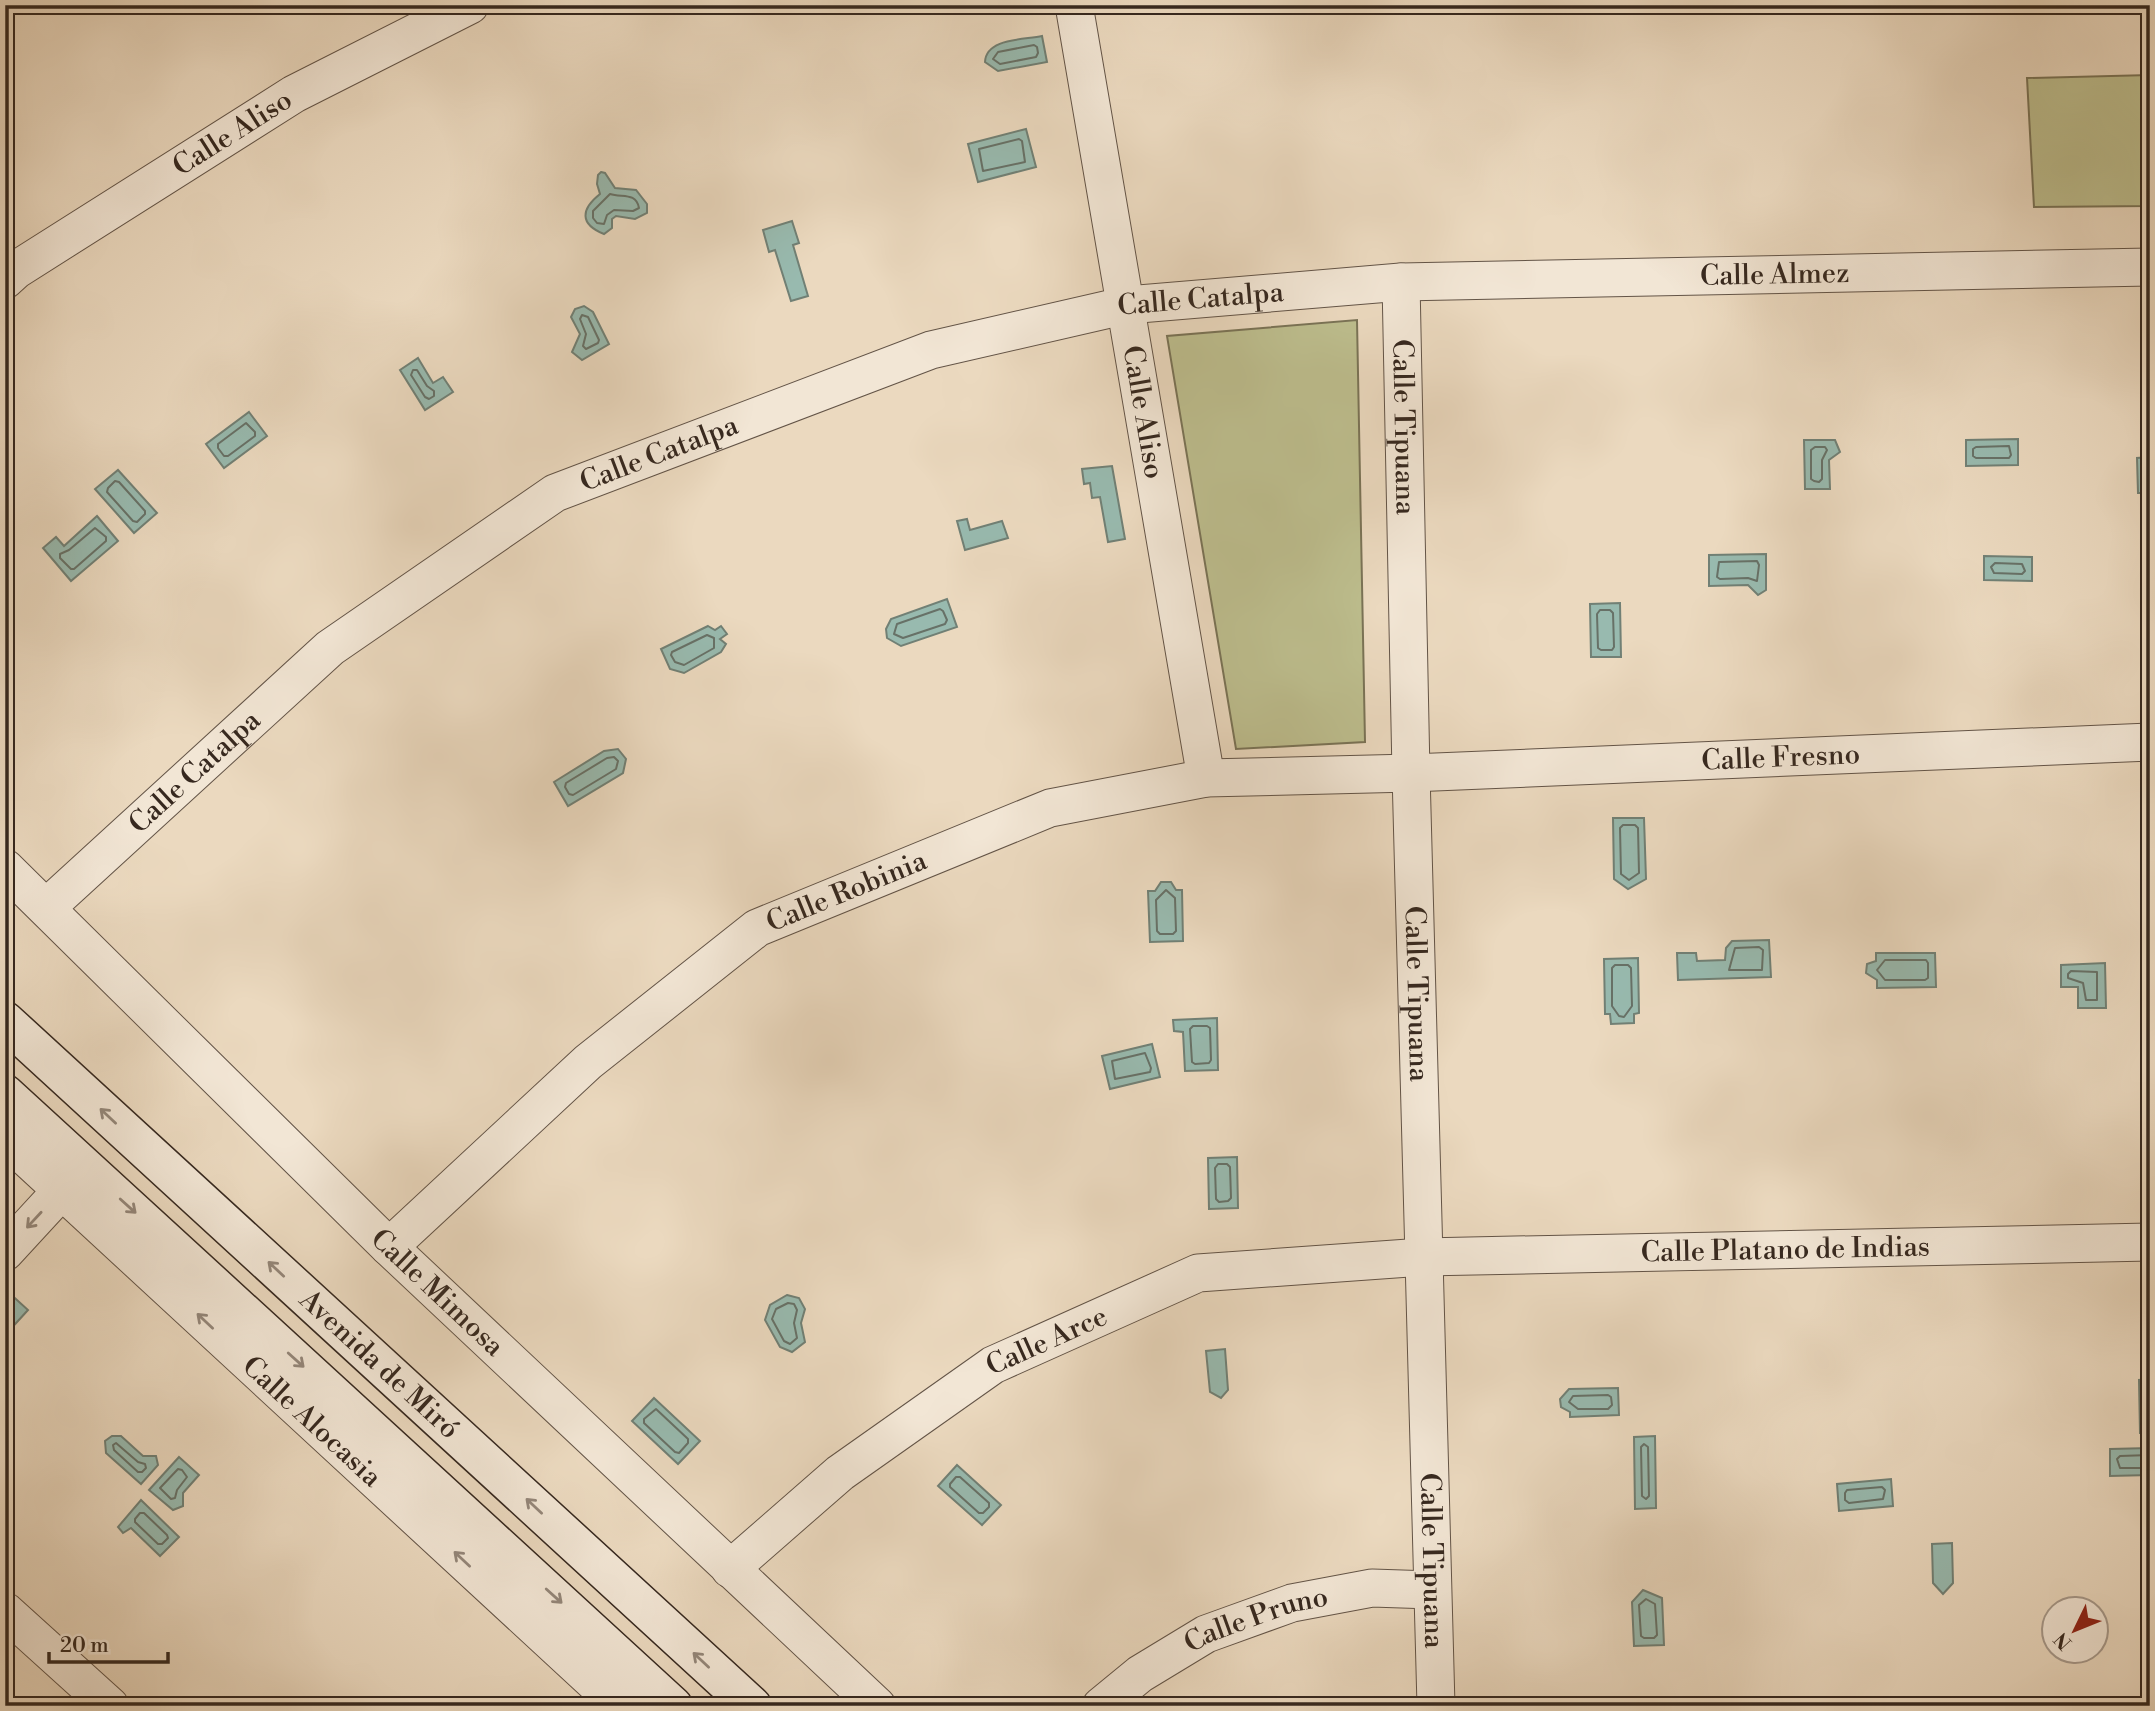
<svg xmlns="http://www.w3.org/2000/svg" width="2155" height="1711" font-family="'Libre Bodoni',serif">
  <style>
    .green { fill: #bdbe8e; stroke: #7a7356; stroke-width: 2 }
    .water { fill: #98baaf; stroke: #718075; stroke-width: 2 }
    .lines { fill: none; stroke-linecap: round; stroke-linejoin: round }
    .shore { stroke: #677167; stroke-width: 2 }
    .street-casing { stroke: #635447; stroke-width: 39 }
    .secondary-casing { stroke: #36281f; stroke-width: 41 }
    .street { stroke: #f2e6d5; stroke-width: 37 }
    .secondary { stroke: #f2e6d5; stroke-width: 38 }
    .oneway { stroke: #94877a }
    .labels { text-anchor: middle; dominant-baseline: central; stroke-width: 5; stroke-linejoin: round; paint-order: stroke }
    .street-label { font-size: 28px; fill: #36281f; stroke: #f2e6d5 }
  </style>
  <rect width="100%" height="100%" fill="#ebd9bf"/>
  <filter id="stains"><feTurbulence type="fractalNoise" baseFrequency=".00286" numOctaves="4"/><feColorMatrix values="0 0 0 0 .2 0 0 0 0 .09 0 0 0 0 .02 0 0 0 .5 -.17"/></filter>
  <radialGradient id="worn" r=".72"><stop offset=".6" stop-color="#630" stop-opacity="0"/><stop offset="1" stop-color="#630" stop-opacity=".3"/></radialGradient>
  <g class="green">
    <polygon points="2150,75 2150,206 2034,207 2027,78"/>
    <polygon points="1357,320 1365,742 1236,749 1167,336"/>
  </g>
  <g class="water">
    <path d="M1042,36L1047,62L998,71L985,62C986,38 1024,40 1042,36Z"/>
    <polygon points="1026,129 1036,167 978,182 968,144"/>
    <path d="M601,172L605,173L615,188L636,190L647,204V213L635,219L616,216L612,219V228L604,234C579,224 581,209 600,194L597,184L598,175Z"/>
    <polygon points="792,221 799,243 793,245 808,296 791,301 775,250 769,252 763,230"/>
    <polygon points="584,306 593,312 609,344 582,360 572,352 580,334 571,317 575,309"/>
    <polygon points="418,358 433,383 443,377 453,392 425,410 400,370"/>
    <polygon points="249,412 267,436 224,468 206,444"/>
    <polygon points="2018,439 2018,465 1966,466 1966,440"/>
    <polygon points="1804,440 1835,440 1840,452 1829,460 1830,489 1805,489"/>
    <polygon points="2150,457 2150,493 2138,493 2137,458"/>
    <polygon points="1112,466 1125,539 1108,542 1100,497 1092,498 1090,483 1084,484 1082,469"/>
    <polygon points="118,470 157,513 134,533 95,489"/>
    <polygon points="97,516 118,541 71,581 43,548 56,537 64,546"/>
    <polygon points="967,519 970,530 1002,521 1008,538 965,550 957,521"/>
    <polygon points="1766,554 1766,590 1758,595 1748,585 1709,586 1709,555"/>
    <polygon points="1984,556 2032,557 2032,581 1984,580"/>
    <polygon points="947,599 957,627 901,646 887,638 886,629 891,619"/>
    <polygon points="1620,603 1621,657 1591,657 1590,604"/>
    <polygon points="708,626 715,630 721,626 727,634 720,639 726,644 721,652 684,673 670,669 661,649"/>
    <polygon points="618,749 626,759 623,773 568,806 554,782 604,751"/>
    <polygon points="1613,818 1644,818 1646,879 1628,889 1614,879"/>
    <polygon points="1161,882 1171,882 1176,890 1182,890 1183,941 1150,942 1148,891 1155,891"/>
    <polygon points="1769,940 1771,977 1678,980 1677,953 1696,953 1697,961 1725,960 1726,948 1732,941"/>
    <polygon points="1876,953 1935,953 1936,987 1877,988 1877,980 1866,973 1867,964 1876,961"/>
    <polygon points="1638,958 1639,1013 1634,1014 1634,1023 1611,1024 1610,1014 1605,1014 1604,959"/>
    <polygon points="2105,963 2106,1008 2078,1008 2078,987 2061,987 2061,965"/>
    <polygon points="1217,1018 1218,1070 1185,1071 1183,1032 1174,1031 1173,1020"/>
    <polygon points="1152,1044 1160,1077 1110,1089 1102,1056"/>
    <polygon points="1237,1157 1238,1208 1209,1209 1208,1158"/>
    <polygon points="6,1290 28,1310 7,1333 7,1345 5,1346"/>
    <polygon points="787,1295 799,1298 805,1309 801,1323 805,1342 792,1352 780,1347 765,1320 770,1305"/>
    <polygon points="1225,1349 1228,1390 1221,1398 1210,1392 1206,1351"/>
    <polygon points="2150,1379 2150,1433 2140,1433 2139,1380"/>
    <polygon points="1618,1388 1619,1415 1570,1417 1570,1412 1561,1407 1560,1399 1569,1389"/>
    <polygon points="654,1398 700,1441 678,1464 632,1421"/>
    <polygon points="112,1436 121,1436 143,1456 156,1456 158,1465 141,1484 106,1453 105,1441"/>
    <polygon points="1655,1436 1656,1508 1635,1509 1634,1437"/>
    <polygon points="2150,1448 2150,1475 2110,1476 2110,1449"/>
    <polygon points="179,1457 199,1475 183,1493 183,1506 173,1510 149,1490"/>
    <polygon points="957,1465 1001,1505 982,1525 938,1486"/>
    <polygon points="1891,1479 1893,1506 1839,1511 1837,1484"/>
    <polygon points="141,1500 179,1537 160,1556 131,1528 123,1533 118,1527"/>
    <polygon points="1952,1543 1953,1583 1943,1594 1933,1583 1932,1544"/>
    <polygon points="1643,1590 1662,1598 1664,1645 1634,1646 1632,1602"/>
  </g>
  <g class="lines">
    <g class="shore">
      <polygon points="1034,45 1037,47 1038,53 1036,57 1000,64 993,59 998,52"/>
      <polygon points="1019,139 1022,141 1025,162 983,171 979,149"/>
      <path d="M610,194C622,198 636,192 639,208L633,211L614,210L607,215L604,224L597,223L593,218V211Z"/>
      <polygon points="582,315 588,317 599,340 598,343 586,349 583,346 586,334 580,319"/>
      <polygon points="413,370 417,370 427,386 434,391 434,396 429,399 425,397 411,375"/>
      <polygon points="246,423 255,432 255,436 228,456 224,456 218,448 218,444"/>
      <polygon points="2009,446 2011,455 2009,458 1976,458 1973,456 1973,449 1976,447"/>
      <polygon points="1815,447 1825,447 1827,450 1822,460 1822,479 1819,482 1814,481 1811,479 1811,450"/>
      <polygon points="115,481 119,482 145,511 145,514 137,522 133,521 107,492 108,488"/>
      <polygon points="95,528 106,537 106,541 74,569 71,569 60,558 60,554 69,550"/>
      <polygon points="1757,561 1759,565 1757,581 1748,578 1720,579 1717,577 1719,562"/>
      <polygon points="1995,563 2022,564 2025,571 2022,574 1994,573 1991,567"/>
      <polygon points="940,609 943,611 947,620 945,624 903,638 894,634 897,624"/>
      <polygon points="1600,610 1610,610 1613,613 1614,647 1612,650 1601,650 1598,648 1597,614"/>
      <polygon points="707,635 714,638 714,648 684,665 675,662 671,655 672,652"/>
      <polygon points="614,757 618,761 616,769 573,795 569,794 565,787 566,783 607,758"/>
      <polygon points="1623,825 1635,825 1638,828 1639,873 1629,880 1621,874 1620,828"/>
      <polygon points="1166,890 1175,898 1176,931 1173,934 1160,934 1157,931 1156,900"/>
      <polygon points="1759,947 1763,950 1762,970 1729,970 1735,948"/>
      <polygon points="1885,960 1926,960 1928,963 1928,978 1925,980 1885,980 1877,970"/>
      <polygon points="1615,965 1628,965 1631,968 1632,1006 1624,1017 1619,1016 1612,1006 1612,968"/>
      <polygon points="2071,971 2097,972 2097,1000 2086,1000 2083,983 2068,978 2068,974"/>
      <polygon points="1193,1026 1207,1026 1210,1028 1211,1060 1209,1063 1195,1064 1192,1062 1190,1029"/>
      <polygon points="1145,1053 1151,1068 1150,1072 1115,1079 1112,1061"/>
      <polygon points="1218,1164 1227,1164 1230,1167 1231,1198 1228,1201 1219,1202 1216,1199 1215,1168"/>
      <polygon points="788,1303 794,1304 797,1310 794,1323 797,1338 790,1344 784,1341 772,1319 776,1309"/>
      <polygon points="1608,1395 1611,1397 1612,1405 1608,1409 1578,1409 1569,1402 1573,1396"/>
      <polygon points="656,1409 688,1439 688,1443 679,1453 675,1452 644,1423 644,1419"/>
      <polygon points="116,1443 138,1462 145,1464 146,1468 142,1472 138,1472 114,1450 113,1445"/>
      <polygon points="1644,1444 1648,1447 1649,1496 1646,1499 1642,1496 1641,1447"/>
      <polyline points="2150,1455 2120,1456 2117,1459 2120,1468 2150,1468"/>
      <polygon points="178,1469 182,1470 187,1477 177,1490 175,1498 171,1499 160,1488"/>
      <polygon points="956,1477 960,1477 989,1503 989,1507 983,1513 979,1513 950,1487 950,1484"/>
      <polygon points="1882,1487 1885,1490 1883,1499 1849,1503 1845,1500 1845,1493 1847,1490"/>
      <polygon points="140,1513 144,1513 167,1535 168,1538 162,1544 158,1544 135,1522 135,1519"/>
      <polygon points="1646,1599 1655,1604 1657,1635 1654,1638 1644,1638 1641,1636 1639,1605"/>
    </g>
    <defs>
      <g id="street">
        <path id="s1" d="M1074,5L1206,778"/>
        <path id="s2" d="M5,280L16,270L294,94L470,5"/>
        <path id="s3" d="M1401,282L1411,773L1436,1706"/>
        <path id="s4" d="M5,868L389,1247L877,1706"/>
        <path id="s5" d="M47,907L330,648L555,493L931,350L1127,305L1401,282L2150,267"/>
        <path id="s6" d="M5,1138L620,1706"/>
        <path id="s7" d="M389,1247L588,1062L757,928L1050,808L1206,778L1411,773L2150,742"/>
        <polyline points="5,1252 63,1189"/>
        <path id="s8" d="M730,1569L840,1473L993,1365L1198,1273L1423,1257L2150,1242"/>
        <polyline points="5,1611 110,1706"/>
        <path id="s9" d="M1101,1706L1140,1674L1206,1634L1292,1603L1372,1588L1432,1590"/>
      </g>
      <g id="secondary">
        <path id="s10" d="M5,1021L752,1706"/>
        <polyline points="5,1094 673,1706"/>
      </g>
    </defs>
    <use href="#street" class="street-casing"/>
    <use href="#secondary" class="secondary-casing"/>
    <use href="#street" class="street"/>
    <use href="#secondary" class="secondary"/>
  </g>
  <defs><path id="oneway-shaft" d="M-6 0H5M1.5-3L5.5 0L1.5 3" fill="none" stroke-width="1.6" stroke-linecap="round" stroke-linejoin="round" transform="scale(1.75)"/></defs>
  <g class="oneway">
    <use href="#oneway-shaft" transform="translate(108 1116) rotate(-137)"/>
    <use href="#oneway-shaft" transform="translate(128 1206) rotate(42)"/>
    <use href="#oneway-shaft" transform="translate(34 1220) rotate(133)"/>
    <use href="#oneway-shaft" transform="translate(276 1269) rotate(-137)"/>
    <use href="#oneway-shaft" transform="translate(205 1321) rotate(-137)"/>
    <use href="#oneway-shaft" transform="translate(296 1360) rotate(42)"/>
    <use href="#oneway-shaft" transform="translate(534 1506) rotate(-137)"/>
    <use href="#oneway-shaft" transform="translate(462 1559) rotate(-137)"/>
    <use href="#oneway-shaft" transform="translate(554 1596) rotate(42)"/>
    <use href="#oneway-shaft" transform="translate(701 1660) rotate(-137)"/>
  </g>
  <g class="labels">
    <g class="street-label">
      <text stroke="none"><textPath href="#s2" startOffset="271">Calle Aliso</textPath></text>
      <text stroke="none"><textPath href="#s5" startOffset="1909">Calle Almez</textPath></text>
      <text stroke="none"><textPath href="#s5" startOffset="1334">Calle Catalpa</textPath></text>
      <text stroke="none"><textPath href="#s1" startOffset="413">Calle Aliso</textPath></text>
      <text stroke="none"><textPath href="#s3" startOffset="145">Calle Tipuana</textPath></text>
      <text stroke="none"><textPath href="#s5" startOffset="768">Calle Catalpa</textPath></text>
      <text stroke="none"><textPath href="#s7" startOffset="1538">Calle Fresno</textPath></text>
      <text stroke="none"><textPath href="#s5" startOffset="200">Calle Catalpa</textPath></text>
      <text stroke="none"><textPath href="#s7" startOffset="584">Calle Robinia</textPath></text>
      <text stroke="none"><textPath href="#s3" startOffset="712">Calle Tipuana</textPath></text>
      <text stroke="none"><textPath href="#s8" startOffset="1146">Calle Platano de Indias</textPath></text>
      <text stroke="none"><textPath href="#s4" startOffset="606">Calle Mimosa</textPath></text>
      <text stroke="none"><textPath href="#s8" startOffset="392">Calle Arce</textPath></text>
      <text stroke="none"><textPath href="#s10" startOffset="508">Avenida de Miró</textPath></text>
      <text stroke="none"><textPath href="#s6" startOffset="418">Calle Alocasia</textPath></text>
      <text stroke="none"><textPath href="#s3" startOffset="1279">Calle Tipuana</textPath></text>
      <text stroke="none"><textPath href="#s9" startOffset="180">Calle Pruno</textPath></text>
    </g>
  </g>
  <rect width="2155" height="1711" fill="none" stroke="#ebd9bf" stroke-width="28"/>
  <rect x="7" y="7" width="2141" height="1697" fill="none" stroke="#36281f" stroke-width="3.5"/>
  <rect x="14" y="14" width="2127" height="1683" fill="none" stroke="#36281f" stroke-width="2"/>
  <g transform="translate(2075 1630) rotate(227)"><circle r="33" fill="#f2e6d5" stroke="#a79a8c" stroke-width="2"/>
  <path d="M0-5L12 26L0 18L-12 26Z" fill="#8f2418"/>
  <text y="-10" font-size="19" font-weight="bold" text-anchor="middle" fill="#36281f">N</text>
  </g>
  <path d="M49 1652v10h119v-10" fill="none" stroke="#36281f" stroke-width="3.5"/>
  <text x="60" y="1652" font-size="21" fill="#36281f" stroke="#f2e6d5" stroke-width="5" paint-order="stroke">20 m</text>
  <rect width="100%" height="100%" filter="url(#stains)"/>
  <rect width="100%" height="100%" fill="url(#worn)"/>
</svg>
